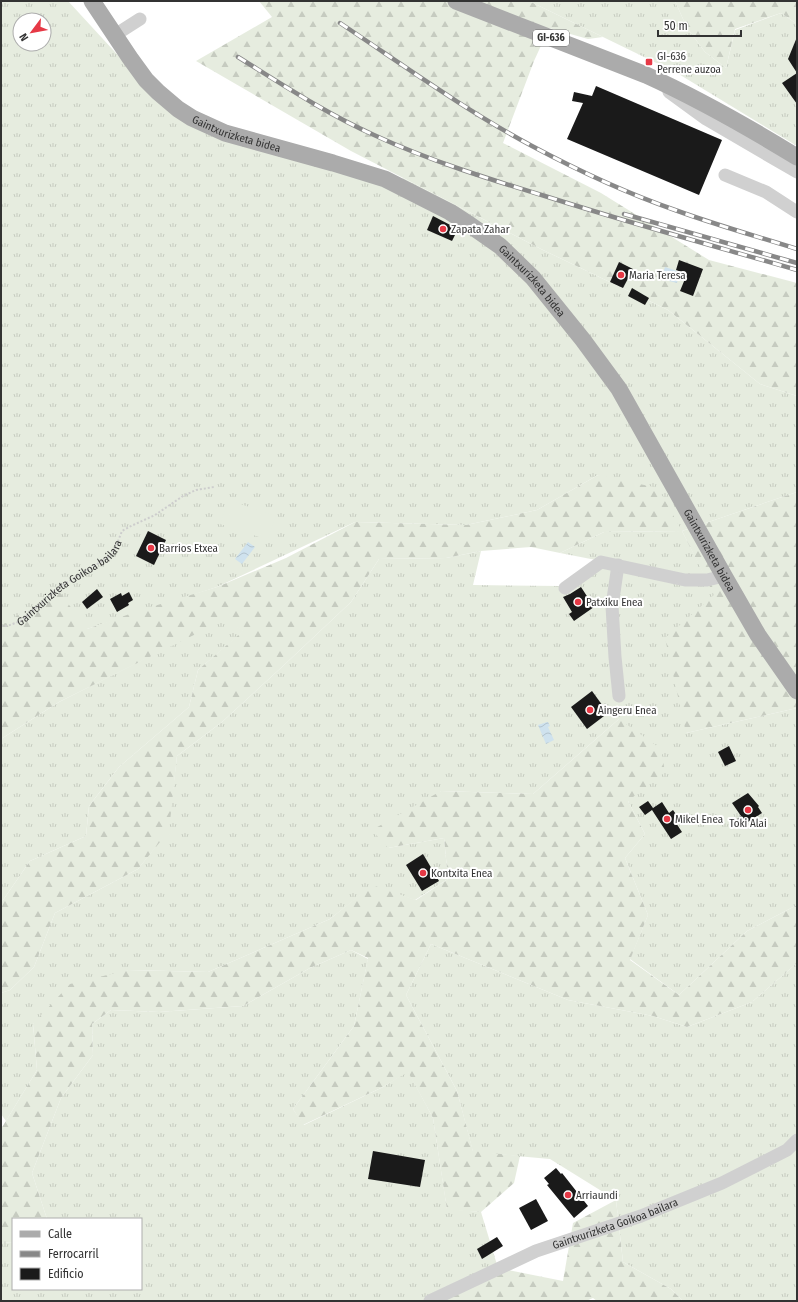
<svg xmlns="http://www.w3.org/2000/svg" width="798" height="1302" font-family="'Fira Sans Condensed',sans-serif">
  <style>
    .grass { fill: url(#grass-tufts); fill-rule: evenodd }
    .forest { fill: url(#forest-firs) }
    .pitch { fill: #e6ecdf }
    .water { fill: url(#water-waves) }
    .building { fill: #1a1a1a }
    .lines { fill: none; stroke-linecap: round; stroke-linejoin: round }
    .path { stroke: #cdcdcd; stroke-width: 2; stroke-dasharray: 2 2; stroke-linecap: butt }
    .minor { stroke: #d0d0d0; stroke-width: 13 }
    .major { stroke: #ababab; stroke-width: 17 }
    .rail-casing { stroke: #888; stroke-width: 4.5 }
    .rail { stroke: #fff; stroke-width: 3; stroke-dasharray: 9; stroke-linecap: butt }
    .poi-dot { fill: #e63946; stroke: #fff; stroke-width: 1.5 }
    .labels { text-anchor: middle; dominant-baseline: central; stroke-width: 4; stroke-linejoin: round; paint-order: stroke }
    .shield { fill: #fff; stroke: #707070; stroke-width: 1 }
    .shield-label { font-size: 10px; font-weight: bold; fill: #333 }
    .poi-label { font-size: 11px; fill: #333; stroke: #fff; text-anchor: start }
    .street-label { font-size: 11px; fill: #333; stroke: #fff }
  </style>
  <defs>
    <pattern id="grass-tufts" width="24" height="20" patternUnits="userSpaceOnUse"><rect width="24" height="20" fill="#e6ecdf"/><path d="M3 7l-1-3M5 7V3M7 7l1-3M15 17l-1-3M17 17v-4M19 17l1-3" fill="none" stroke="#c6cbc0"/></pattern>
    <pattern id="forest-firs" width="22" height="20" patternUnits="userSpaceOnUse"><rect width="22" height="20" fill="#e6ecdf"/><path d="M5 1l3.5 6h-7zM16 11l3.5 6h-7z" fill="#c6cbc0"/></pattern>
    <pattern id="water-waves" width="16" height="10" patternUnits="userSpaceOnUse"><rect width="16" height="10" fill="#cfe2ee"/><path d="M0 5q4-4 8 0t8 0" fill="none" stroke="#b2c2cd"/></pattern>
  </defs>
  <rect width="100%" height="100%" fill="#fff"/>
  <g class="grass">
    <path d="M1,1H68L149,89L303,161L398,186L403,178L541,249L668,310L760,384L797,396V492L682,531L715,595L686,733L797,708V905L747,931L679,995L630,959L648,915L625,858L645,834L628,801L619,719L533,794L441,791L388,848L444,838L448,879L415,900L372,886L330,919L208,972L128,970L33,1024L37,1070L6,1121L1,1114V993L10,990L34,967L55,913L138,869L168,831L177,756L222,722L283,666L351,602L379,559L446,558L481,551L473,585L560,586L596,560L560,553L604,532L681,531L598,475L537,510L466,525L355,522L217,587L87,629L1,627ZM20,20H44V44H20Z"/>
    <polygon points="529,1 675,1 687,28 705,52 726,68 735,30 781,13 797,24 797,146 677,73"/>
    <polygon points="224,619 244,631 198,670 189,707 119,767 89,806 86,836 30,861 1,903 1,739 59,702"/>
    <polygon points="431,944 568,1000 653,1016 687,1027 752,1002 797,963 797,1301 683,1301 671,1289 623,1262 616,1200 550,1159 473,1152 457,1091 406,995"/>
    <polygon points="351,950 368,959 354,1026 293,1109 304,1125 383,1087 408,1071 433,1118 447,1209 481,1212 498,1268 429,1301 1,1301 1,1243 13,1242 13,1289 141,1289 141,1219 47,1219 32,1173 61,1098 93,1055 92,1024 111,1010 159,1012 243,1006 310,968"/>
  </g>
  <g class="forest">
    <polygon points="259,1 529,1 603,37 588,39 549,28 534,61 503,143 601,193 709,260 797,283 797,396 760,384 668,310 541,249 351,151 196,61 272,17"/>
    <polygon points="675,1 797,1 797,24 781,13 735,29 726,68 705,52 687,28"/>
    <polygon points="598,475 658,488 682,531 797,492 797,708 686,733 665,638 714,595 682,531 604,532 560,553 531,547 481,551 446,558 379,559 351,602 283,666 222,722 177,756 169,831 138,869 55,913 34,967 10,990 1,993 1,903 30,861 86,836 89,806 119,767 189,707 198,670 243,631 224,620 59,702 1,739 1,626 58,590 87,629 141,610 217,587 286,558 355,522 466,525 537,510"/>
    <polygon points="619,719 661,749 665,772 628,801 645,834 625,858 648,915 630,960 679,995 747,931 797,905 797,963 752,1002 687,1027 653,1016 568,1000 431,944 406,995 457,1091 473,1151 520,1156 514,1183 481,1212 447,1210 433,1118 408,1072 383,1087 303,1125 293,1109 354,1026 368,958 351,950 310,968 243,1006 159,1012 111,1010 92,1024 93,1055 61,1098 32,1173 47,1219 13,1219 13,1242 1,1243 1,1129 37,1070 33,1024 70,984 128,970 208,972 330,919 372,885 416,900 448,879 444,838 388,848 372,830 441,791 533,794"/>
    <polygon points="616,1200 623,1262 671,1289 683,1301 597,1301 593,1298 586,1301 429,1301 498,1268 563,1281 573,1223"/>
  </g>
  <polygon class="pitch" points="228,500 276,516 268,540 220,524"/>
  <g class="water">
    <polygon points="665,267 680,272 677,283 661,279"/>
    <polygon points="248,542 255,547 242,564 235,559"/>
    <polygon points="547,722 548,722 550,726 548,727 554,740 546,744 538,725"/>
  </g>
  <g class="building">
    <polygon points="797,37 797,104 782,83 797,73 788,59"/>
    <polygon points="596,86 722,140 699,195 567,139 583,103 572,101 574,92 592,96"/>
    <polygon points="433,216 458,229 452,241 427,230"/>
    <polygon points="679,260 703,269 693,296 680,291 687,274 676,270"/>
    <polygon points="619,262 633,269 623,288 610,282"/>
    <polygon points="632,288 649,298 645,305 628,296"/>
    <polygon points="148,531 166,540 154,565 136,556"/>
    <polygon points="581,587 594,607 574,621 569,614 572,612 563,597 570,594"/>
    <polygon points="97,589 103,597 87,609 82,602"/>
    <polygon points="129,592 133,600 128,603 129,605 117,612 110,599 121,593 122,596"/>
    <polygon points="592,691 608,713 587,729 571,707"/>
    <polygon points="729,746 736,761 725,766 718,752"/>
    <polygon points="748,793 759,806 758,807 762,813 740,827 736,820 741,816 732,803"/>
    <polygon points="648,801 653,808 662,802 669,813 673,810 678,817 674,820 682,832 671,839 652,810 645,815 639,807"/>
    <polygon points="423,854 439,881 422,891 406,865"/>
    <polygon points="373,1151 425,1160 420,1187 368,1179"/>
    <polygon points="556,1168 561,1174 562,1173 588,1206 574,1218 547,1185 549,1184 544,1178"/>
    <polygon points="536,1199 548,1221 531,1230 519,1208"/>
    <polygon points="497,1237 503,1246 482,1259 477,1249"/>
  </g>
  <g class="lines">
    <path class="path" id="s1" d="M1,626H7L21,621L61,586L107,558L115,549L122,531L131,526L155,515L183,496L196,490L214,487"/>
    <g class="minor">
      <polyline points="115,35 140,19"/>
      <polyline points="669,92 706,119 797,172"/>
      <polyline points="725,175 766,192 797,212"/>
      <polyline points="618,565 612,606 615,657 619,696"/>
      <polyline points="565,588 601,562 685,580 707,580 724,576"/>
      <path id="s2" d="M430,1301L536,1251L641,1216L722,1183L787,1150L797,1140"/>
    </g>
    <g class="major">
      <path id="s3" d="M92,1L130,58L146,80L158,92L178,109L192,118L225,133L333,163L385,179L450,212L470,225L500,246L533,278L583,340L619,389L724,576L758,635L797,691"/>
      <path d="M456,1L646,75C699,99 748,127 797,157"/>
    </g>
    <defs>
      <g id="rail">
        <path d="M340,23C403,65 465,110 532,146C577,170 626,193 675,210C716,225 756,236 797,249"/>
        <path d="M238,57C283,85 327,114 374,135C430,161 489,179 548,197C630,223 714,246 797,270"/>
        <polyline points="624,214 797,263"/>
      </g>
    </defs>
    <use href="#rail" class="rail-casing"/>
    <use href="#rail" class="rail"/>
  </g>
  <g class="poi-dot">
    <rect x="645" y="58" width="8" height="8" rx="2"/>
    <circle cx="443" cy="229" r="4"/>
    <circle cx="621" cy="275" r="4"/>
    <circle cx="151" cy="548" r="4"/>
    <circle cx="578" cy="602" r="4"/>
    <circle cx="590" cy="710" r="4"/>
    <circle cx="748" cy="810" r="4"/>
    <circle cx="667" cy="819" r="4"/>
    <circle cx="423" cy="873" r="4"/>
    <circle cx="568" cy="1195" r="4"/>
  </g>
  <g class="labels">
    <rect class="shield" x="533" y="30" width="36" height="16" rx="3"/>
    <g class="shield-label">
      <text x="551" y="38">GI-636</text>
    </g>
    <g class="poi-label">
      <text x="657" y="56">GI-636<tspan x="657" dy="13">Perrene auzoa</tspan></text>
      <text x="451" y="229">Zapata Zahar</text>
      <text x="629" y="275">Maria Teresa</text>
      <text x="159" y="548">Barrios Etxea</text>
      <text x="586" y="602">Patxiku Enea</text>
      <text x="598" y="710">Aingeru Enea</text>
      <text x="675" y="819">Mikel Enea</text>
      <text x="748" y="823" text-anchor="middle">Toki Alai</text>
      <text x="431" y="873">Kontxita Enea</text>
      <text x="576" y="1195">Arriaundi</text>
    </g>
    <g class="street-label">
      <text stroke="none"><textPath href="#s3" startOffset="203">Gaintxurizketa bidea</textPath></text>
      <text stroke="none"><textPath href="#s3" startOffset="539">Gaintxurizketa bidea</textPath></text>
      <text stroke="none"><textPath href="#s3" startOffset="863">Gaintxurizketa bidea</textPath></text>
      <text stroke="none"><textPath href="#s1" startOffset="83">Gaintxurizketa Goikoa bailara</textPath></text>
      <text stroke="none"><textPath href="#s2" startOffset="201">Gaintxurizketa Goikoa bailara</textPath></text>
    </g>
  </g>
  <rect width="798" height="1302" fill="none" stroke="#333333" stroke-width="4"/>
  <rect x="12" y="1218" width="130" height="72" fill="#ffffff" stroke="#adadad"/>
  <rect x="20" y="1231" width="20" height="6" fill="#ababab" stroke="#adadad"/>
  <text x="48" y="1238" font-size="12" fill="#333333">Calle</text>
  <rect x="20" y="1251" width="20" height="6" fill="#888888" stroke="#adadad"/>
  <text x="48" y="1258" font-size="12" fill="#333333">Ferrocarril</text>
  <rect x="20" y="1268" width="20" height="12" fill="#1a1a1a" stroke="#adadad"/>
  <text x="48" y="1278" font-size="12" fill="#333333">Edificio</text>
  <g transform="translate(32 32) rotate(238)"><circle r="19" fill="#ffffff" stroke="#adadad"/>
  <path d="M0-3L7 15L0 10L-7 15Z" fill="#e63946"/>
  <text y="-6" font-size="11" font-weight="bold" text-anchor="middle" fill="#333333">N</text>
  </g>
  <path d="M658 30v6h83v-6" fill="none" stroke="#333333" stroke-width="2"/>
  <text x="664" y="30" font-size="12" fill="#333333" stroke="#ffffff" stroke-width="3" paint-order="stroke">50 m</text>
</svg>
